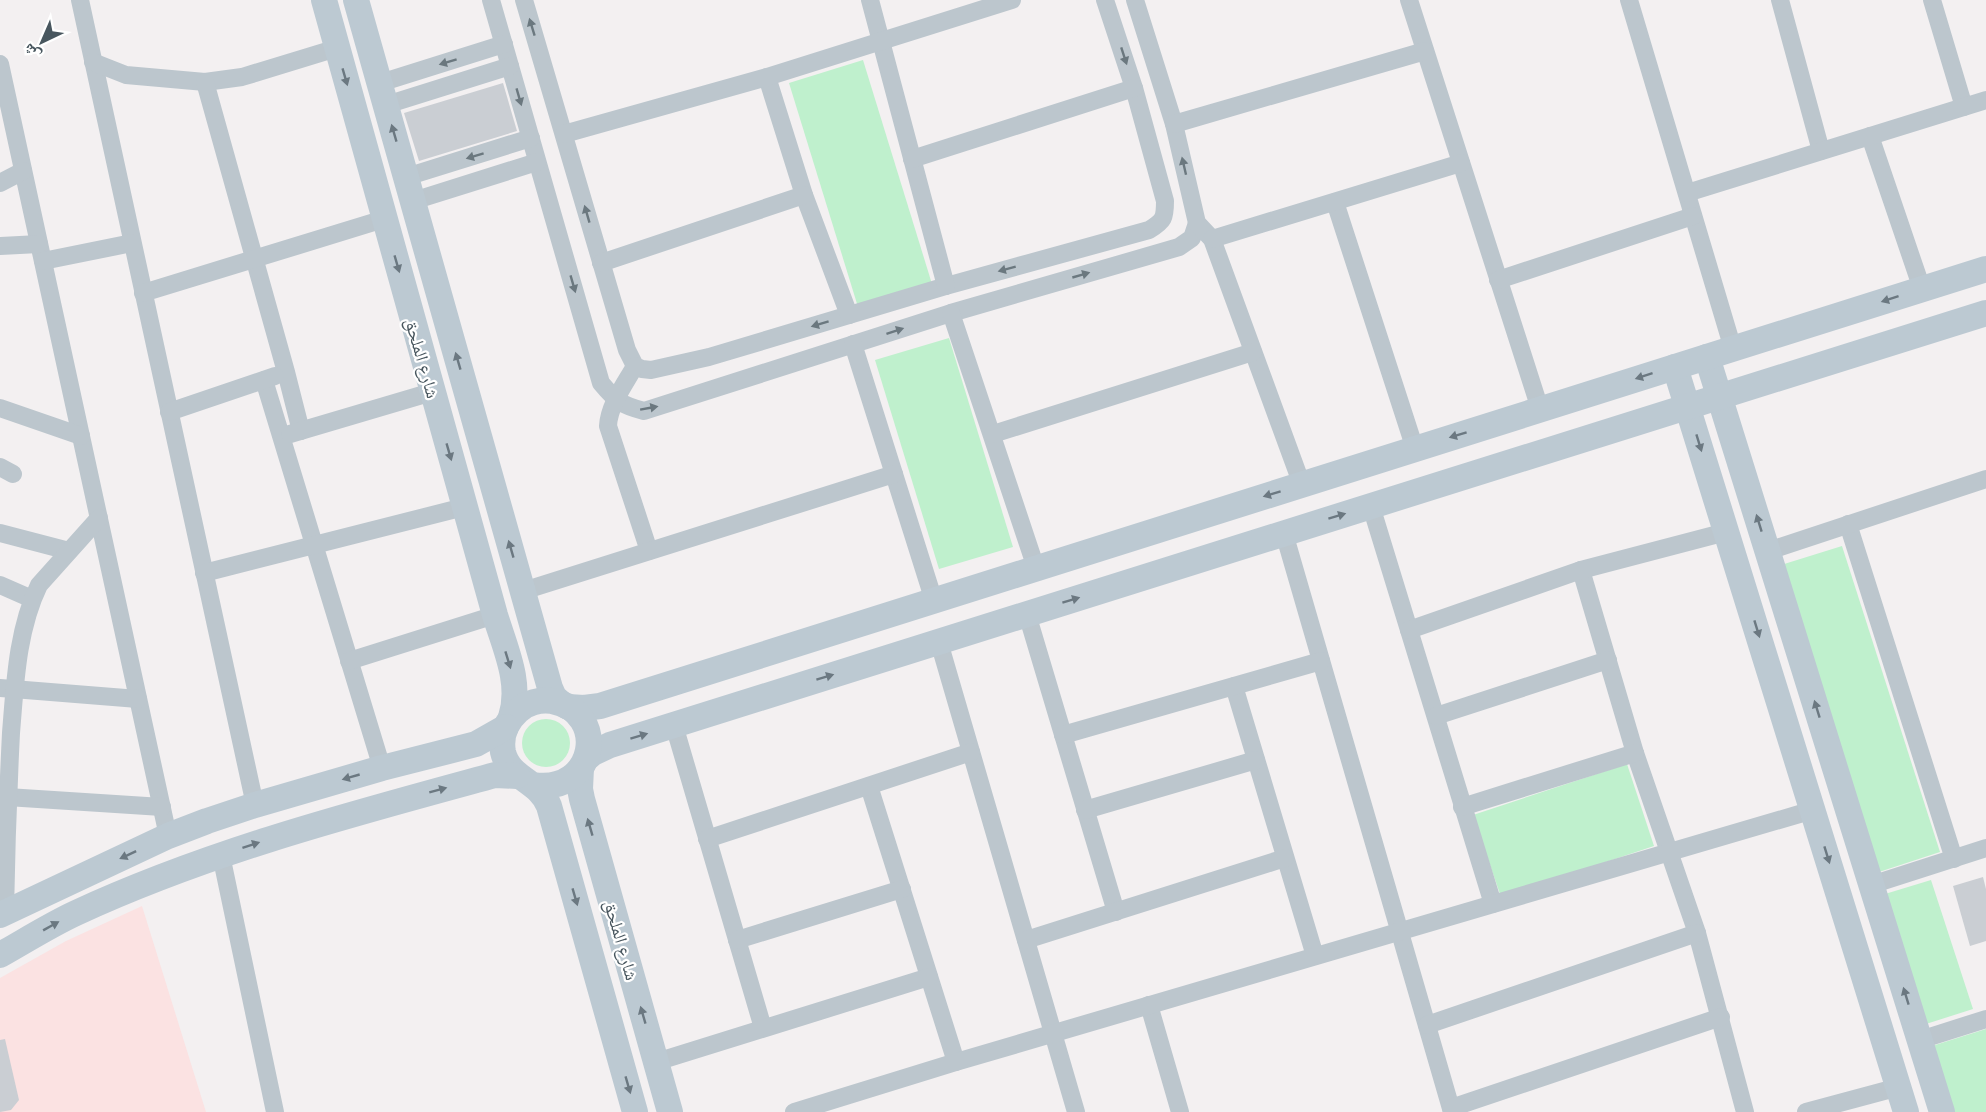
<svg xmlns="http://www.w3.org/2000/svg" width="1986" height="1112" font-family="Lato,'Noto Naskh Arabic',sans-serif">
  <style>
    .medical { fill: #fbe2e2 }
    .green { fill: #bff0cd }
    .building { fill: #caced3 }
    .lines { fill: none; stroke-linecap: round; stroke-linejoin: round }
    .street { stroke: #bcc6cd; stroke-width: 18 }
    .secondary { stroke: #bcc9d2; stroke-width: 26 }
    .oneway { fill: #6b787f }
    .oneway2 { fill: #6b7881 }
    .labels { text-anchor: middle; dominant-baseline: central; stroke-width: 4.5; stroke-linejoin: round; paint-order: stroke }
    .street-label { font-size: 18px; fill: #48565e; stroke: #fff }
  </style>
  <rect width="100%" height="100%" fill="#f3f0f1"/>
  <polygon class="medical" points="142,906 206,1112 0,1112 0,978 66,941"/>
  <g class="green">
    <polygon points="863,60 932,284 858,307 789,83"/>
    <polygon points="949,338 1013,547 939,569 875,360"/>
    <polygon points="1842,546 1940,852 1879,872 1781,565"/>
    <circle cx="546" cy="743" r="24"/>
    <polygon points="1627,764 1654,846 1501,897 1473,815"/>
    <polygon points="1931,880 1973,1009 1926,1024 1885,894"/>
    <polygon points="1986,1029 1986,1112 1953,1112 1932,1046"/>
  </g>
  <g class="building">
    <polygon points="503,83 517,131 419,161 404,113"/>
    <polygon points="1983,877 1986,889 1986,941 1970,946 1953,886"/>
    <polygon points="5,1039 19,1100 11,1110 0,1112 0,1040"/>
  </g>
  <g class="lines">
    <g class="street">
      <polyline points="80,0 255,805"/>
      <path d="M491,0L601,383C616,401 621,405 644,411L951,313L1179,247L1192,238L1197,223"/>
      <path d="M524,0L627,350L635,366L642,369L651,370L709,357L946,286L1149,230C1164,221 1165,218 1165,201L1134,88L1105,0"/>
      <polyline points="870,0 946,286"/>
      <polyline points="1135,0 1174,124 1197,223 1212,239 1302,485"/>
      <polyline points="1409,0 1540,409"/>
      <polyline points="1629,0 1733,349"/>
      <polyline points="1780,0 1821,151"/>
      <polyline points="1932,0 1964,107"/>
      <polyline points="93,62 126,75 205,82 242,77 337,48"/>
      <polyline points="0,64 168,836"/>
      <polyline points="767,77 804,195 849,315"/>
      <polyline points="205,82 286,372 301,431"/>
      <polyline points="380,83 504,44"/>
      <polyline points="386,105 510,66"/>
      <polyline points="1174,124 1425,51"/>
      <polyline points="564,134 767,77 1012,0"/>
      <polyline points="1870,136 1922,289"/>
      <polyline points="912,159 1134,88"/>
      <polyline points="406,177 531,138"/>
      <polyline points="0,183 23,171"/>
      <polyline points="1687,193 1986,100"/>
      <polyline points="413,201 537,162"/>
      <polyline points="1335,202 1415,449"/>
      <polyline points="1212,239 1461,163"/>
      <polyline points="0,246 39,244"/>
      <polyline points="43,261 132,243"/>
      <polyline points="601,263 804,195"/>
      <polyline points="1498,280 1693,216"/>
      <polyline points="143,293 384,219"/>
      <polyline points="951,313 1036,568"/>
      <polyline points="853,344 934,601"/>
      <path d="M635,366C625,384 609,405 608,426L649,551"/>
      <polyline points="264,380 382,768"/>
      <polyline points="0,408 81,436"/>
      <polyline points="169,412 275,376"/>
      <polyline points="290,434 432,392"/>
      <polyline points="993,434 1253,352"/>
      <polyline points="0,467 13,474"/>
      <polyline points="1371,506 1493,904"/>
      <polyline points="1848,524 1954,859"/>
      <polyline points="0,533 69,551"/>
      <polyline points="1284,533 1452,1112"/>
      <polyline points="1768,551 1986,479"/>
      <polyline points="1581,570 1635,753 1697,933 1745,1112"/>
      <polyline points="204,573 464,507"/>
      <polyline points="0,585 32,599"/>
      <polyline points="523,591 894,474"/>
      <polyline points="1027,614 1116,912"/>
      <polyline points="1409,630 1581,570 1726,532"/>
      <polyline points="939,642 1076,1112"/>
      <polyline points="349,661 495,615"/>
      <polyline points="1234,686 1315,956"/>
      <polyline points="0,688 138,699"/>
      <polyline points="1436,716 1608,660"/>
      <polyline points="674,725 763,1028"/>
      <polyline points="1063,735 1321,661"/>
      <polyline points="869,786 956,1062"/>
      <polyline points="7,797 162,807"/>
      <polyline points="1462,807 1635,753"/>
      <polyline points="1085,810 1256,760"/>
      <polyline points="707,839 971,752"/>
      <polyline points="221,855 275,1112"/>
      <polyline points="1871,885 1986,848"/>
      <path d="M5,912C6,853 8,793 11,733C15,685 17,630 39,585L99,518"/>
      <polyline points="737,940 902,889"/>
      <polyline points="1026,940 1285,858"/>
      <polyline points="1149,1005 1180,1112"/>
      <polyline points="1427,1025 1697,933"/>
      <polyline points="1920,1040 1986,1019"/>
      <polyline points="656,1062 929,977"/>
      <polyline points="1451,1108 1721,1017"/>
      <polyline points="794,1112 956,1062 1813,810"/>
      <polyline points="1806,1112 1899,1087"/>
    </g>
    <g class="secondary">
      <path d="M324,0L495,615C505,648 522,683 511,717"/>
      <polyline points="356,0 550,688 554,697 561,703"/>
      <polyline points="1707,357 1942,1112"/>
      <polyline points="1675,367 1906,1112"/>
      <polyline points="568,707 584,708 600,706 1986,269"/>
      <polyline points="586,759 593,753 610,745 1986,313"/>
      <polyline points="581,768 580,789 582,799 670,1112"/>
      <path d="M533,785C596,795 610,712 552,701C540,699 526,703 518,711C506,722 500,736 503,752C509,779 540,781 549,806L635,1112"/>
      <polyline points="0,915 168,836 207,821 255,805 382,768 476,744 506,727"/>
      <path d="M0,955C25,941 50,925 76,913C210,851 352,814 495,775L517,776"/>
    </g>
  </g>
  <defs><path id="oneway-solid" d="M-6-.8H1V-3.2L6.5 0L1 3.2V.8H-6Z" transform="scale(1.5)"/></defs>
  <g class="oneway">
    <use href="#oneway-solid" transform="translate(532 27) rotate(-107)"/>
    <use href="#oneway-solid" transform="translate(1124 56) rotate(72)"/>
    <use href="#oneway-solid" transform="translate(448 62) rotate(163)"/>
    <use href="#oneway-solid" transform="translate(519 97) rotate(74)"/>
    <use href="#oneway-solid" transform="translate(475 156) rotate(163)"/>
    <use href="#oneway-solid" transform="translate(1184 166) rotate(-103)"/>
    <use href="#oneway-solid" transform="translate(587 214) rotate(-106)"/>
    <use href="#oneway-solid" transform="translate(1007 269) rotate(165)"/>
    <use href="#oneway-solid" transform="translate(1081 275) rotate(-16)"/>
    <use href="#oneway-solid" transform="translate(573 284) rotate(74)"/>
    <use href="#oneway-solid" transform="translate(820 324) rotate(163)"/>
    <use href="#oneway-solid" transform="translate(895 331) rotate(-18)"/>
    <use href="#oneway-solid" transform="translate(649 408) rotate(-10)"/>
  </g>
  <g class="oneway2">
    <use href="#oneway-solid" transform="translate(345 77) rotate(74)"/>
    <use href="#oneway-solid" transform="translate(394 133) rotate(-106)"/>
    <use href="#oneway-solid" transform="translate(397 264) rotate(74)"/>
    <use href="#oneway-solid" transform="translate(1890 299) rotate(162)"/>
    <use href="#oneway-solid" transform="translate(458 361) rotate(-106)"/>
    <use href="#oneway-solid" transform="translate(1644 376) rotate(162)"/>
    <use href="#oneway-solid" transform="translate(1458 435) rotate(163)"/>
    <use href="#oneway-solid" transform="translate(1699 443) rotate(73)"/>
    <use href="#oneway-solid" transform="translate(449 452) rotate(74)"/>
    <use href="#oneway-solid" transform="translate(1272 494) rotate(163)"/>
    <use href="#oneway-solid" transform="translate(1337 516) rotate(-17)"/>
    <use href="#oneway-solid" transform="translate(1759 523) rotate(-107)"/>
    <use href="#oneway-solid" transform="translate(511 549) rotate(-106)"/>
    <use href="#oneway-solid" transform="translate(1071 600) rotate(-17)"/>
    <use href="#oneway-solid" transform="translate(1757 629) rotate(73)"/>
    <use href="#oneway-solid" transform="translate(508 660) rotate(73)"/>
    <use href="#oneway-solid" transform="translate(825 677) rotate(-17)"/>
    <use href="#oneway-solid" transform="translate(1817 709) rotate(-107)"/>
    <use href="#oneway-solid" transform="translate(639 736) rotate(-17)"/>
    <use href="#oneway-solid" transform="translate(351 777) rotate(164)"/>
    <use href="#oneway-solid" transform="translate(438 790) rotate(-15)"/>
    <use href="#oneway-solid" transform="translate(590 827) rotate(-106)"/>
    <use href="#oneway-solid" transform="translate(251 845) rotate(-18)"/>
    <use href="#oneway-solid" transform="translate(128 855) rotate(155)"/>
    <use href="#oneway-solid" transform="translate(1827 855) rotate(73)"/>
    <use href="#oneway-solid" transform="translate(575 897) rotate(74)"/>
    <use href="#oneway-solid" transform="translate(51 926) rotate(-29)"/>
    <use href="#oneway-solid" transform="translate(1906 996) rotate(-107)"/>
    <use href="#oneway-solid" transform="translate(643 1015) rotate(-106)"/>
    <use href="#oneway-solid" transform="translate(628 1085) rotate(74)"/>
  </g>
  <g class="labels">
    <g class="street-label">
      <text transform="translate(423 358) rotate(74)">شارع الملحق</text>
      <text transform="translate(622 940) rotate(74)">شارع الملحق</text>
    </g>
  </g>
  <g transform="translate(42 42) rotate(224)" stroke="#ffffff" stroke-width="4.5" paint-order="stroke">
  <path d="M0-4.5L10 22L0 15L-10 22Z" fill="#48565e"/>
  <text y="-9" font-size="16" font-weight="bold" text-anchor="middle" fill="#48565e">ش</text>
  </g>
</svg>
